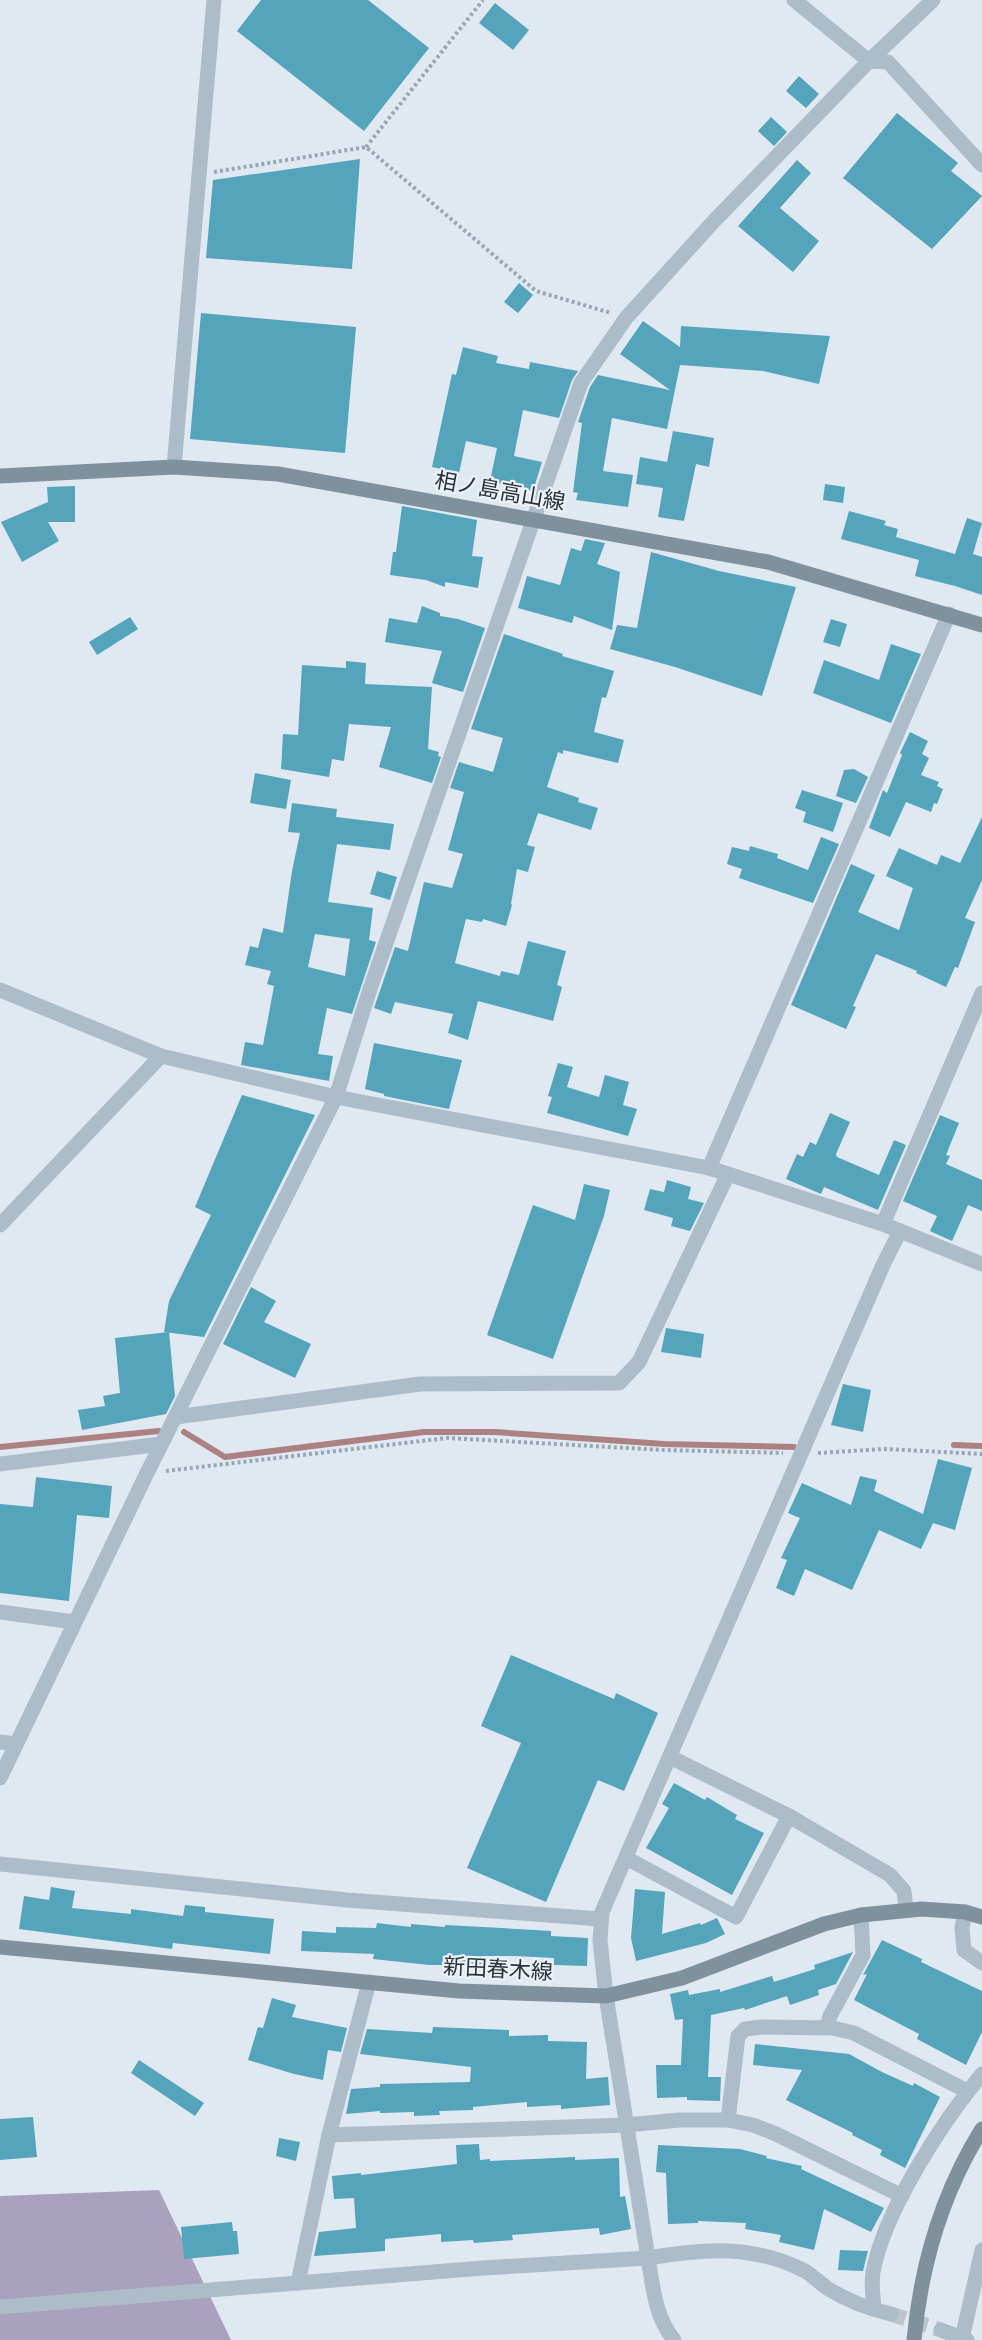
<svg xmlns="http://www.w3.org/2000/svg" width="982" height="2340" font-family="Figtree,'Noto Sans JP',sans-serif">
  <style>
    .green { fill: #aaa1bf }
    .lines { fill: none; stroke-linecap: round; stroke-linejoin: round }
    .stream { stroke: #ab8281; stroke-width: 6 }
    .building { fill: #54a4bb; fill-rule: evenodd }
    .minor-tunnel { stroke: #bcc4cc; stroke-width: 15; stroke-dasharray: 15 8; stroke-linecap: butt }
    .path { stroke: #97a8b4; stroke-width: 4; stroke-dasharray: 3 3; stroke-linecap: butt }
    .minor { stroke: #acbcc8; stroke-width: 15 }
    .tertiary { stroke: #acbcc8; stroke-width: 15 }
    .secondary { stroke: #7e919c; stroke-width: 15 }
    .labels { text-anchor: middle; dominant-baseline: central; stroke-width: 4.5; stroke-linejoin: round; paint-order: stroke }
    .street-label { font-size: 22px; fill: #2b3337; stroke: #ecf2f9 }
  </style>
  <rect width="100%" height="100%" fill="#e0e8f1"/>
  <polygon class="green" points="159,2190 231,2340 0,2340 0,2196"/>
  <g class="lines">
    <g class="stream">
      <polyline points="184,1432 225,1457 424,1432 495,1432 664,1444 794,1447"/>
      <polyline points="954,1445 982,1446"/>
      <polyline points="0,1447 159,1431"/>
    </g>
  </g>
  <g class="building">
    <polygon points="261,0 368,0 429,48 364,131 237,31"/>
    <polygon points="495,3 529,30 513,50 479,23"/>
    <polygon points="799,76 819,94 806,108 786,91"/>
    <polygon points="897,113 958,163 951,171 982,196 932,249 843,178"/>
    <polygon points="771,117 787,132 774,146 758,131"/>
    <polygon points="360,159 352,269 206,258 213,180"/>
    <polygon points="797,160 811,173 780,208 819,241 793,272 738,226"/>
    <polygon points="519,283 533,295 518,313 504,302"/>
    <polygon points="201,313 356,327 345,453 190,439"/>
    <polygon points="643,321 680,347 681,326 830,336 819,384 763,371 680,365 667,429 612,418 603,471 633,475 628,507 576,500 578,493 573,492 582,423 578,422 590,387 598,375 670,390 620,354"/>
    <polygon points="463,347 498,356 496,363 529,369 530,362 578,371 572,380 559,418 523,410 514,456 542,462 533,491 490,481 497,448 466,441 459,473 432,467 452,374 456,375"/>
    <polygon points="673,431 714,438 709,467 696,464 684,521 658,517 663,488 636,484 640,457 667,462"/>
    <polygon points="825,484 845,487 843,503 823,500"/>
    <polygon points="75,486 75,522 48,522 59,541 22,562 1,522 48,502 47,487"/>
    <polygon points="402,506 477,520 472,556 483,557 478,588 445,582 445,587 426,580 390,575 393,552 396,552"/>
    <polygon points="849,511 886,521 884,525 898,529 896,537 955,554 967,518 982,523 973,554 982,557 982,595 955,586 915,576 919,560 841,539"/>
    <polygon points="585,539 605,543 597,564 620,572 612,630 574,616 572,623 518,608 527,576 560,585 571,548 581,551"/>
    <polygon points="651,552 719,571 796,587 762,696 675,667 610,649 617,625 637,628"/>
    <polygon points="422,606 440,613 440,616 458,619 485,628 463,692 432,683 442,651 385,642 389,618 417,623"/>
    <polygon points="130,617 138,629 97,655 89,642"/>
    <polygon points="831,619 847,624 840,647 823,642"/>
    <polygon points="504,634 563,654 562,656 614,671 606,698 602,697 594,732 624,740 618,763 563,750 563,754 558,752 547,787 579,798 578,802 598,808 591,830 538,813 527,845 535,847 528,872 517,869 511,904 512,905 506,926 483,919 482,922 466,919 455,963 500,976 501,971 519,975 528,941 566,951 557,985 562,987 553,1021 478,1001 468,1040 448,1033 453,1014 395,1002 391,1014 374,1008 395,947 408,951 424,882 452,888 463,854 448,850 464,792 450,788 459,762 493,772 503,738 471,729"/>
    <polygon points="891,644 921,654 891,723 813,693 824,660 879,680"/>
    <polygon points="346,661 366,663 365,684 432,687 428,749 439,752 438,756 441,757 432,783 379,767 391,727 349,724 344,761 332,759 329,777 281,769 283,734 298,735 302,665 346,668"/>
    <polygon points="910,732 928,741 922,754 929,758 921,775 939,782 937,786 943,789 937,804 934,803 931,812 906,802 890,837 869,828 883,790 887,793 902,755 900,753"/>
    <polygon points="854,769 868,777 856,803 836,796 844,770"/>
    <polygon points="255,773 291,780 286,809 250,803"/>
    <polygon points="802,790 843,803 833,832 803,822 806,812 795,808"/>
    <path d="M292,803L337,809L336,817L394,824L390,850L337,844L328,902L373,908L369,940L376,942L352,1014L327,1008L318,1054L333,1056L329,1081L241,1065L245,1042L263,1045L274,986L267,984L271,971L245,965L250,946L258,948L263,928L283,933L292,871L300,833L288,832ZM315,934L350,939L345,976L308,967Z"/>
    <polygon points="982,817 982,880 965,918 975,922 958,968 955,967 946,987 916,973 917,971 876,954 853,1006 856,1007 846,1029 791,1005 851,864 875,875 858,912 899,930 913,888 886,876 899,848 937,865 941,855 960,863"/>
    <polygon points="821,837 839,844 813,903 739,878 742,869 727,864 732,847 749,851 750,846 778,854 777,858 808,870"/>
    <polygon points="377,871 397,877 390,900 370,894"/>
    <polygon points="374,1043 462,1060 449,1109 384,1096 384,1094 365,1089"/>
    <polygon points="558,1063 573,1067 567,1087 599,1097 605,1075 629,1082 623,1105 637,1109 628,1136 547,1113 552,1097 548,1096"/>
    <polygon points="242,1095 315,1115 204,1337 164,1332 169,1301 211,1215 195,1207"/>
    <polygon points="830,1113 850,1122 836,1154 837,1157 879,1175 894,1140 906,1145 878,1210 824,1187 821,1194 786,1179 797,1154 803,1157 810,1142 816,1145"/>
    <polygon points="940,1115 959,1123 946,1155 950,1156 946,1164 982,1180 982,1211 968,1205 952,1241 930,1231 937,1216 903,1201"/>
    <polygon points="667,1180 691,1187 688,1199 704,1203 690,1231 671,1226 673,1218 644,1210 650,1189 664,1192"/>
    <polygon points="584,1184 610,1190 604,1216 553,1359 487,1335 533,1205 575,1220"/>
    <polygon points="251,1287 276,1301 264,1322 311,1344 295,1378 223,1344"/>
    <polygon points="666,1328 704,1334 701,1358 661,1352"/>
    <polygon points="169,1332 175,1396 166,1414 82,1430 78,1410 105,1406 103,1396 120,1393 115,1338"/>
    <polygon points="843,1384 871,1390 863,1432 831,1425"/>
    <polygon points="938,1459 972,1468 955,1530 933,1523 921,1549 879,1530 852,1590 805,1569 794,1596 776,1588 787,1560 781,1558 800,1518 788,1513 802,1483 851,1505 860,1476 877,1480 874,1491 923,1514"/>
    <polygon points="36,1477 112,1486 109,1518 77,1515 69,1601 0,1593 0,1504 33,1507"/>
    <polygon points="511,1655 614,1699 616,1693 658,1713 624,1791 598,1780 546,1902 467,1868 521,1743 481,1726"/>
    <polygon points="674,1783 705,1800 707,1797 737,1815 735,1819 764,1833 732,1895 646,1848 669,1808 662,1804"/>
    <polygon points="51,1887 75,1891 72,1908 131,1914 131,1909 183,1916 185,1905 205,1907 205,1912 274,1919 270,1954 173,1943 172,1949 19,1929 24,1896 49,1900"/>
    <polygon points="635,1889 665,1892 662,1934 700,1923 701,1925 717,1918 725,1934 706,1943 636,1961 631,1938"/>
    <polygon points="377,1923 411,1927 411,1924 445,1927 445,1925 483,1927 551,1931 551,1936 588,1938 587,1966 554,1965 554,1958 515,1956 482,1956 482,1965 429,1965 373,1959 374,1954 301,1951 302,1931 336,1933 336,1927 376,1928"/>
    <polygon points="882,1940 922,1959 921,1962 982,1991 982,2032 966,2065 917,2039 919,2034 854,2000 867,1974 863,1975"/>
    <polygon points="853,1952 836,1984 818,1990 819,1995 790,2005 787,1996 745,2010 744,2008 711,2015 708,2077 721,2077 720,2101 687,2100 687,2097 657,2098 656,2065 681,2065 683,2019 675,2020 670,1994 688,1990 689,1995 720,1989 720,1992 772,1976 774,1982 815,1969 814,1965"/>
    <polygon points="272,1998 296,2005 292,2017 347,2028 341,2052 328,2050 323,2080 294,2074 248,2060 258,2027 263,2028"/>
    <polygon points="433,2027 509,2030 509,2036 548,2035 548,2041 587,2042 586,2079 608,2077 610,2105 561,2109 561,2105 527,2107 527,2102 473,2107 473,2110 439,2111 440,2115 414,2116 414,2112 380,2113 380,2111 346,2114 351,2089 380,2087 380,2084 470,2082 471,2067 360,2054 367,2029 432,2033"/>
    <polygon points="755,2044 849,2054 882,2072 913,2086 914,2083 940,2097 905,2168 880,2155 882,2150 852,2135 853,2133 786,2100 802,2070 753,2065"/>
    <polygon points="139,2060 204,2103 195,2116 131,2073"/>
    <polygon points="33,2117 37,2157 0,2160 0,2119"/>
    <polygon points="279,2138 300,2142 296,2161 276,2156"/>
    <polygon points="479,2144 480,2160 490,2159 490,2161 575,2157 575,2160 619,2158 620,2197 625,2196 631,2229 600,2235 599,2228 512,2235 513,2240 474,2243 473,2240 441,2242 441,2234 385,2239 385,2251 314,2256 319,2232 356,2228 354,2198 334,2199 332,2176 361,2173 361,2175 457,2164 456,2145"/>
    <polygon points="658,2145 740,2149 767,2156 766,2158 802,2166 801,2169 884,2208 871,2232 824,2209 814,2250 779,2242 781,2235 745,2229 746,2223 698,2221 698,2223 668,2224 666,2173 656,2172"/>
    <polygon points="232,2222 233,2231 237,2231 239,2254 184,2259 181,2227"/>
    <polygon points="840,2250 868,2251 863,2271 838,2270"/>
  </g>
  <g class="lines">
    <polyline class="minor-tunnel" points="891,2314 941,2330"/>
    <g class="path">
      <polyline points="366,147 483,0"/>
      <polyline points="214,172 366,147 536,291 611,313"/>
      <polyline points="818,1453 884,1449 982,1454"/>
      <polyline points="166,1471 447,1438 664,1450 783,1453"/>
    </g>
    <g class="minor">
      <polyline points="794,0 869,61 888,62 982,165"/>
      <polyline points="0,990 161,1056 336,1097 709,1168 883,1224 982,1264"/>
      <polyline points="709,1168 949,614"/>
      <polyline points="883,1224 982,993"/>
      <polyline points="0,1225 161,1056"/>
      <polyline points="176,1417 420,1384 619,1383 639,1362 728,1174"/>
      <polyline points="0,1464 161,1444"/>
      <polyline points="0,1612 74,1622"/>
      <polyline points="0,1742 16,1744"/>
      <polyline points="670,1757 789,1816 890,1875 904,1891 906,1909"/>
      <polyline points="0,1778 147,1473 336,1097 369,992 581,383 626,318 714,221 869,61 933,0"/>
      <polyline points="626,1858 736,1917 789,1816"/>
      <polyline points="0,1864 347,1900 600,1919"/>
      <polyline points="965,1912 962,1928 964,1950 982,1963"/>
      <polyline points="827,2027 830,2016 863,1955 861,1915"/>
      <polyline points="728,2120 738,2036 745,2029 762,2027 833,2028 854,2033 967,2091"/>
      <polyline points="329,2135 627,2125 679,2120 728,2120 753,2125 776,2134 902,2196"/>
      <polyline points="298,2283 329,2135 369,1982"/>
      <path d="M874,2309C873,2297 871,2283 873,2272C884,2211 943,2121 982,2074"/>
      <path d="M891,2314C869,2309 846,2300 827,2288C820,2283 813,2276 805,2271C752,2244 705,2249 648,2258L606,1996L600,1940L602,1912L883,1265L900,1231"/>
      <polyline points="941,2330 967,2340"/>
      <polyline points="962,2339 982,2250"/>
    </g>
    <g class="tertiary">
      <polyline points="174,467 214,0"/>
      <path d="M0,2307L483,2268L648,2258C653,2287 655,2317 674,2340"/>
    </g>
    <g class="secondary">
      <polyline points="0,476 174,467 278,474 768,562 982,625"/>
      <polyline points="0,1947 459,1991 606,1996 682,1978 824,1924 861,1915 922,1909 965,1912 982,1917"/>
      <path d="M914,2340C921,2265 942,2193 982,2129"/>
    </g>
  </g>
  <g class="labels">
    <g class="street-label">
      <text transform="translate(500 491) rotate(10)">相ノ島高山線</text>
      <text transform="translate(498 1969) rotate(3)">新田春木線</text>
    </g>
  </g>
</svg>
